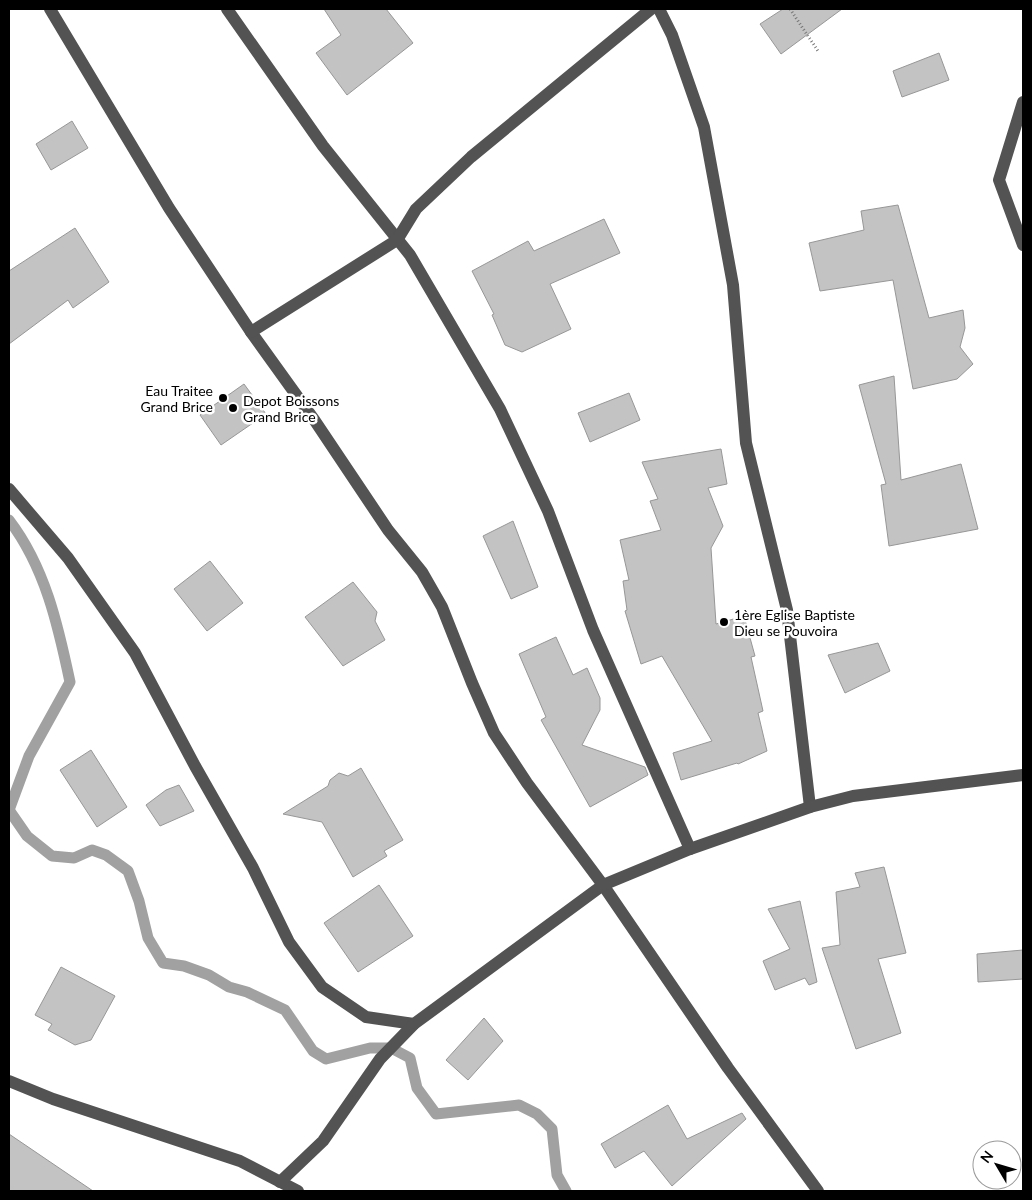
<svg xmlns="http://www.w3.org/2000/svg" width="1032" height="1200" font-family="Lato,sans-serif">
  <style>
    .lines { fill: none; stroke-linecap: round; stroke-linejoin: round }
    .stream { stroke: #a1a1a1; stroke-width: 11 }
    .building { fill: #c3c3c3; stroke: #979797 }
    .path { stroke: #757575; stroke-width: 3; stroke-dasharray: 1 2.5; stroke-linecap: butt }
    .minor { stroke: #535353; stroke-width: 12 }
    .poi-dot { fill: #000; stroke: #fff; stroke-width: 2 }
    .labels { text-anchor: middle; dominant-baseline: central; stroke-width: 5; stroke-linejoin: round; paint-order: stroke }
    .poi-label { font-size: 14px; fill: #000; stroke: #fff; text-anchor: start }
  </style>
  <rect width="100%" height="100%" fill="#fff"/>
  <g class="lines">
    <g class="stream">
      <path d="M9,520C45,567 58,625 70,682L29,756L9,810"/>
      <polyline points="9,810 27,836 52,856 74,858 92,850 106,855 128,871 139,901 148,938 163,963 184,966 209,975 229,987 247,992 285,1010 313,1051 326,1059 370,1048 391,1048 410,1058 417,1088 436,1114 519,1105 537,1114 552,1129 557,1175 566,1191"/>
    </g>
  </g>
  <g class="building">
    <polygon points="324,9 386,9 413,43 347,95 316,53 341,35"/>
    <polygon points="783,9 842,9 781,54 760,24"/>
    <polygon points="939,53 949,80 902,97 893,71"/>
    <polygon points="72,121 88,148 51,170 36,144"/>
    <polygon points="898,205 929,318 963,310 965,328 960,347 973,364 957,379 913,389 893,280 820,291 809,243 864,230 861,211"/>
    <polygon points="604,219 620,253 550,284 571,329 522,352 505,345 492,315 494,314 472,271 528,241 534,251"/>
    <polygon points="75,228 109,282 73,308 68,300 9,344 9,271"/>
    <polygon points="894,376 901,480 961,464 978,529 889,546 881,485 886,484 859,385"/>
    <polygon points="244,384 266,414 221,445 200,415"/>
    <polygon points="629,393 640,420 590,442 578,413"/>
    <polygon points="721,449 727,484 708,488 723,526 711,548 716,624 744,616 755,656 751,657 763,711 758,713 767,751 738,764 737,763 681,780 673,753 712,741 662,656 641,664 625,611 627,610 623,581 629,580 620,540 661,530 650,501 658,499 642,462"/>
    <polygon points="513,521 538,587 511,599 483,536"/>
    <polygon points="210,561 243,603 207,631 174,589"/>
    <polygon points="353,582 377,612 375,621 385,640 343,666 305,617"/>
    <polygon points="556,637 573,675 587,668 600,698 600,710 582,745 645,767 648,775 590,807 541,720 546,717 519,654"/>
    <polygon points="878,643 890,671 845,693 828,655"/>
    <polygon points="91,750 127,807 97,827 60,770"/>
    <polygon points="361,768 403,840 384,851 387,856 353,877 322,822 283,814 328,786 330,780 339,773 348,776"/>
    <polygon points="179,785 194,811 160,826 146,805 166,790"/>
    <polygon points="884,867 906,953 878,959 901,1033 856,1049 822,948 840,945 836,892 860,887 855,873"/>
    <polygon points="379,885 413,936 358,972 324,923"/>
    <polygon points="800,901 817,982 809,985 805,978 775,990 763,961 790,949 768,909"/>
    <polygon points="1023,950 1023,979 978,982 977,954"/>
    <polygon points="61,967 115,996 91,1040 75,1045 48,1030 52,1024 35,1015"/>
    <polygon points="484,1018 503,1041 468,1080 446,1060"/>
    <polygon points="668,1105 687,1139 742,1113 746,1119 672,1186 644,1151 615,1168 601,1144"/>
    <polygon points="9,1134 93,1191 9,1191"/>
  </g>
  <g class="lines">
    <polyline class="path" points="790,9 818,51"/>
    <g class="minor">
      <polyline points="50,9 169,208 251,332 315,421 388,530 422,572 442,607 472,683 494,733 527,783 603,885 728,1068 818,1191"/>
      <polyline points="227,9 323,146 410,255 500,409 548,511 593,630 690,849"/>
      <polyline points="659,9 672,35 704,127 733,285 746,443 787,610 810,807"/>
      <polyline points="1023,102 999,180 1023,245"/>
      <polyline points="251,332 397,240 416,209 471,157 651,9"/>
      <polyline points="9,489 68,558 135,653 195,766 253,868 289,942 322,987 366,1017 414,1024"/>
      <polyline points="9,1081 53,1099 240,1161 298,1191"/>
      <polyline points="280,1182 323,1141 380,1059 414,1024 603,885 690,849 810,807 853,796 1023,775"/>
    </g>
  </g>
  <g class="poi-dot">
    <circle cx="223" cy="398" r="5"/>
    <circle cx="233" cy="408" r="5"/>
    <circle cx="724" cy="622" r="5"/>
  </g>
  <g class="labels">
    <g class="poi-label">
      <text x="213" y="390" text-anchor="end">Eau Traitee<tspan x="213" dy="16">Grand Brice</tspan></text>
      <text x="243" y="400">Depot Boissons<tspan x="243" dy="16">Grand Brice</tspan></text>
      <text x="734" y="614">1ère Eglise Baptiste<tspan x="734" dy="16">Dieu se Pouvoira</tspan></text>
    </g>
  </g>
  <rect width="1032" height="1200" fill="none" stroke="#000000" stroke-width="20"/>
  <g transform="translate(997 1165) rotate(308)"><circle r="24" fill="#ffffff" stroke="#999999"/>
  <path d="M0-4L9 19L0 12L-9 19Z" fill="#000000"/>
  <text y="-8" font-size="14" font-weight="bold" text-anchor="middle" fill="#000000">N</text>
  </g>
</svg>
